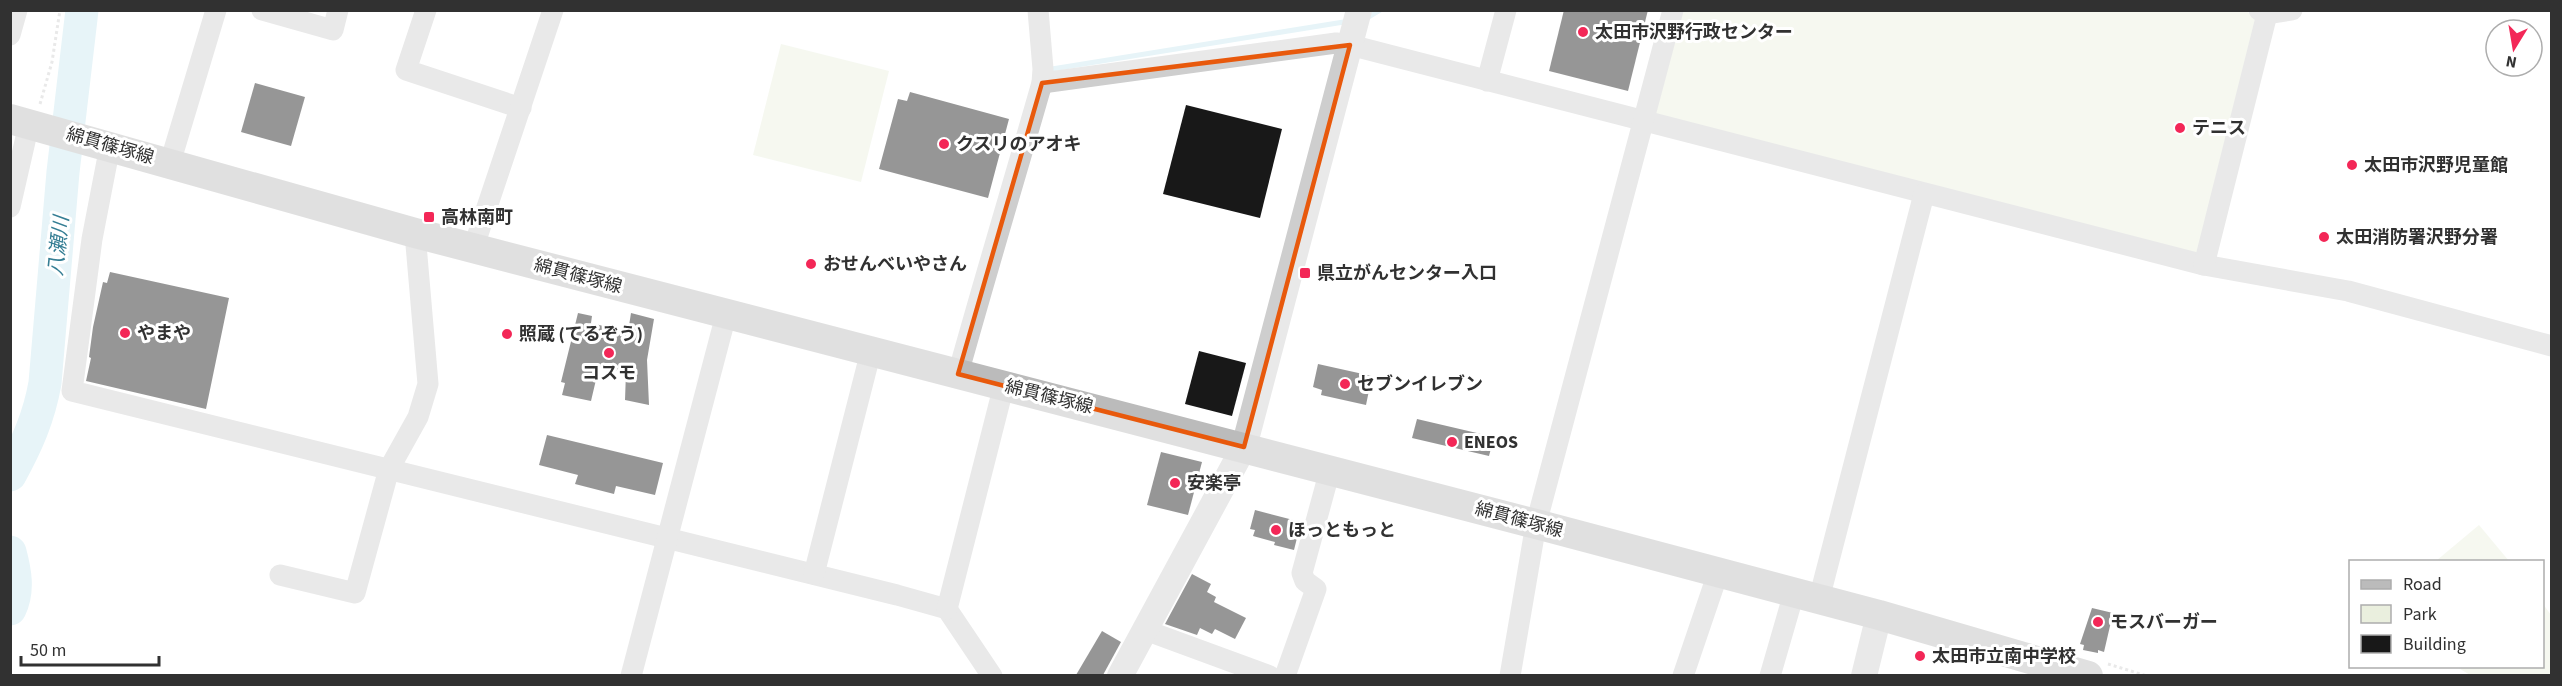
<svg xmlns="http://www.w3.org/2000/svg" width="2562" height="686" font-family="'Source Sans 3','Noto Sans JP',sans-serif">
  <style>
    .green { fill: #eaefde }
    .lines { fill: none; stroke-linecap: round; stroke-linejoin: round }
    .stream { stroke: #c9e7ef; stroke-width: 5 }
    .river { stroke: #c9e7ef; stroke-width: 33 }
    .building { fill: #181818 }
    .path { stroke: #cecece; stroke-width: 3; stroke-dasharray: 3 3; stroke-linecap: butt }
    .minor { stroke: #cecece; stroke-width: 21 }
    .tertiary { stroke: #cecece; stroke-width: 26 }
    .secondary { stroke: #bbb; stroke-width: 30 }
    .marked { fill: none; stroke: #e8590c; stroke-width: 4.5; stroke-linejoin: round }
    .poi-dot { fill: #f32757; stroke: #fff; stroke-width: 2 }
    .labels { text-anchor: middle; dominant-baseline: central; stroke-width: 6; stroke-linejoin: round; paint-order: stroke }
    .poi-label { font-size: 18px; font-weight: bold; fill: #313131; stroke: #fff; text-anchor: start }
    .street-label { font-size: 18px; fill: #313131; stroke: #fff }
    .water-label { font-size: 20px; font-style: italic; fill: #357e94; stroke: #fff }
  </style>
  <rect width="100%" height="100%" fill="#fff"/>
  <g class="green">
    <polygon points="2244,10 2258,18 2197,256 1654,120 1683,11"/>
    <polygon points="781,44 889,71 861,182 753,155"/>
    <polygon points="2479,525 2509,561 2436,561"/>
    <polygon points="2543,604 2551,615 2551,675 2470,675 2457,667 2542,666"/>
  </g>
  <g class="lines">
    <g class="stream">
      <polyline points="1365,19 1380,10"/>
      <polyline points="1052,69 1350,21"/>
    </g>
    <g class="river">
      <path d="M10,475C27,444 39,417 45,383L63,172L82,10"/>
      <path d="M10,552C15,571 19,590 10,609"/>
    </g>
  </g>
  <g class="building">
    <polygon points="1564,10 1648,10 1628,91 1549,71"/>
    <polygon points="255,83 305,97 291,146 241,132"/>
    <polygon points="910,92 1009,119 988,198 879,169 898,99 907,101"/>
    <polygon points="1186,105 1282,129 1260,218 1163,194"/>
    <polygon points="110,272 229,298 206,409 86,381 91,358 89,357 93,327 103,282 107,283"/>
    <polygon points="578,313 592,316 591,323 628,332 631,313 654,319 647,360 649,405 625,400 626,372 599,367 591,401 562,395 565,383 561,382"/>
    <polygon points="1199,351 1246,363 1232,416 1185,404"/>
    <polygon points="1318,364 1372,376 1366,405 1321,395 1322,390 1313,387"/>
    <polygon points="1417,419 1494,437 1489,456 1412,438"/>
    <polygon points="547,435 663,463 655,495 616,486 614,494 575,484 578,475 539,465"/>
    <polygon points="1161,452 1202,462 1188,515 1147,505"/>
    <polygon points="1255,510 1301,522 1294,550 1274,545 1275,542 1253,536 1255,530 1250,529"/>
    <polygon points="1192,574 1211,584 1207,592 1216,597 1214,602 1246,618 1235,639 1215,629 1212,634 1200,628 1197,635 1165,624"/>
    <polygon points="2092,608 2113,613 2104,652 2098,650 2098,653 2083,650 2084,645 2080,644"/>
    <polygon points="1102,631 1121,642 1103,675 1076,675"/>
  </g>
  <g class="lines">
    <g class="path">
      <polyline points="40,104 52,62 60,10"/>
      <polyline points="2108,664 2147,676"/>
    </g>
    <g class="minor">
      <polyline points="262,10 333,30 338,10"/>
      <polyline points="426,10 406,70 521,108"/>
      <polyline points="2267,14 2292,10"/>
      <polyline points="10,35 17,10"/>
      <polyline points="1487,81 1506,10"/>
      <polyline points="1042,83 1336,43 1350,45 2204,265 2348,291 2552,346"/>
      <polyline points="110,146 92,239 72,391 897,595 947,609 992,676"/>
      <polyline points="170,163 216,10"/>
      <polyline points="10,207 29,124"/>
      <polyline points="473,249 553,10"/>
      <polyline points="2204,265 2267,14 2259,10"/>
      <path d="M958,374C985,277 1014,181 1042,83L1043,69L1038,10"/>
      <polyline points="814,574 871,351"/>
      <polyline points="280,575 355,593 389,469 418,417 428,384 415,233"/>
      <polyline points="1819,599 1924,194"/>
      <polyline points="947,609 1004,385"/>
      <polyline points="1145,630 1270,676"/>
      <polyline points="631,676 726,315"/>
      <polyline points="1285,676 1316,589 1305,581 1302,573 1330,470"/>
      <polyline points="1510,676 1536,524 1673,10"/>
      <polyline points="1683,676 1718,573"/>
      <polyline points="1770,676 1794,593"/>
    </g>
    <g class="tertiary">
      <polyline points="1120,676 1244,447 1359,10"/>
      <polyline points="1864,676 1879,615"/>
    </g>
    <polyline class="secondary" points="10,119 415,233 1536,524 1879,615 2088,676"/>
  </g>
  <path d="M0 0H2562V686H0ZM1350,45L1244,447L958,374L1042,83Z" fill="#fff" fill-opacity=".55" fill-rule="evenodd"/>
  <path class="marked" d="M1350,45L1244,447L958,374L1042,83Z"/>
  <g class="poi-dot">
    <circle cx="1583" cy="32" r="6"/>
    <circle cx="2180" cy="128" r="6"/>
    <circle cx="944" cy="144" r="6"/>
    <circle cx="2352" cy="165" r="6"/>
    <rect x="423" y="211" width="12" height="12" rx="3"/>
    <circle cx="2324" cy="237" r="6"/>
    <circle cx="811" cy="264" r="6"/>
    <rect x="1299" y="267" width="12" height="12" rx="3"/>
    <circle cx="125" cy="333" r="6"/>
    <circle cx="507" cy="334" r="6"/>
    <circle cx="609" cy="353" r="6"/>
    <circle cx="1345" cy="384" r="6"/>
    <circle cx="1452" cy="442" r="6"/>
    <circle cx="1175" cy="483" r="6"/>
    <circle cx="1276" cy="530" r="6"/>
    <circle cx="2098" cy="622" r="6"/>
    <circle cx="1920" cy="656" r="6"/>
  </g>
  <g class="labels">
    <g class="poi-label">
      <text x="1595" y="32">太田市沢野行政センター</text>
      <text x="2192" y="128">テニス</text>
      <text x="956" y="144">クスリのアオキ</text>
      <text x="2364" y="165">太田市沢野児童館</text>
      <text x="441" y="217">高林南町</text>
      <text x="2336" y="237">太田消防署沢野分署</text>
      <text x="823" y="264">おせんべいやさん</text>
      <text x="1317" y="273">県立がんセンター入口</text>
      <text x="137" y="333">やまや</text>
      <text x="519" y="334">照蔵 (てるぞう)</text>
      <text x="609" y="373" text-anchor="middle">コスモ</text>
      <text x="1357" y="384">セブンイレブン</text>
      <text x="1464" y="442">ENEOS</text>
      <text x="1187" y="483">安楽亭</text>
      <text x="1288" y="530">ほっともっと</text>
      <text x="2110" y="622">モスバーガー</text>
      <text x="1932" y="656">太田市立南中学校</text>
    </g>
    <g class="street-label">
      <text transform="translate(110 146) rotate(16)">綿貫篠塚線</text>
      <text transform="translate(578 276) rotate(15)">綿貫篠塚線</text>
      <text transform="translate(1049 397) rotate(14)">綿貫篠塚線</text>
      <text transform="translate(1519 520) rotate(15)">綿貫篠塚線</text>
    </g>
    <g class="water-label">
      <text transform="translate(59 246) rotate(-84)">八瀬川</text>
    </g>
  </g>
  <rect width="2562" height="686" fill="none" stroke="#313131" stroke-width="24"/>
  <rect x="2349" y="560" width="195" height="108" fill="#ffffff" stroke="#adadad" stroke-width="1.5"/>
  <rect x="2361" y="580" width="30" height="9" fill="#bbbbbb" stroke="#adadad" stroke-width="1.5"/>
  <text x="2403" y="590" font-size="18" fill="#313131">Road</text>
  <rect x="2361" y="605" width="30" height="18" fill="#eaefde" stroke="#adadad" stroke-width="1.5"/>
  <text x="2403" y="620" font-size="18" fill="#313131">Park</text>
  <rect x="2361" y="635" width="30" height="18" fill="#181818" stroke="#adadad" stroke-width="1.5"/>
  <text x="2403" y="650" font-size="18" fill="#313131">Building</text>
  <g transform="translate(2514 48) rotate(191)"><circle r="28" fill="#ffffff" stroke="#adadad" stroke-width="1.5"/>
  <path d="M0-4.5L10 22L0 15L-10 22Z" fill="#f32757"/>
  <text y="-9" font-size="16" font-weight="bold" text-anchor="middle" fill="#313131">N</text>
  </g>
  <path d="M21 656v9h138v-9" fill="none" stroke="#313131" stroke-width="3"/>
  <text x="30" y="656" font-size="18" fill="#313131" stroke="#ffffff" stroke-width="4.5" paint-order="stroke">50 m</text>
</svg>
